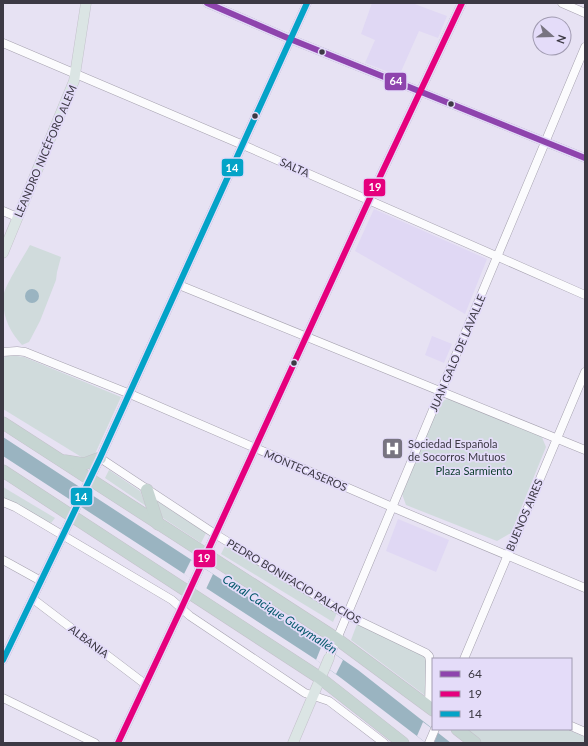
<svg xmlns="http://www.w3.org/2000/svg" width="588" height="746" font-family="Lato,sans-serif">
  <style>
    .built { fill: #e0d8f4 }
    .green { fill: #d0dbdc }
    .water { fill: #9ab4c1 }
    .pier { fill: #e7e2f3 }
    .lines { fill: none; stroke-linecap: round; stroke-linejoin: round }
    .minor-casing { stroke: #a6a2af; stroke-width: 9 }
    .major-casing { stroke: #c4c2cb; stroke-width: 11 }
    .highway-casing { stroke: #c4c2cb; stroke-width: 13 }
    .minor { stroke: #fbfbfd; stroke-width: 8 }
    .major { stroke: #dbe5e4; stroke-width: 10 }
    .highway { stroke: #c6d5d2; stroke-width: 12 }
    .bus-1-casing { stroke: #e4dcf9; stroke-width: 9 }
    .bus-2-casing { stroke: #e4dcf9; stroke-width: 9 }
    .bus-3-casing { stroke: #e4dcf9; stroke-width: 9 }
    .bus-1 { stroke: #8e44ad; stroke-width: 6 }
    .bus-2 { stroke: #e5007d; stroke-width: 6 }
    .bus-3 { stroke: #03a3c7; stroke-width: 6 }
    .bus-dot { fill: #3c3944; stroke: #e4dcf9; stroke-width: 1.5 }
    .labels { text-anchor: middle; dominant-baseline: central; stroke-width: 3.5; stroke-linejoin: round; paint-order: stroke }
    .street-label { font-size: 11px; fill: #3c3944; stroke: #e4dcf9 }
    .poi-label { font-size: 11px; fill: #3c3944; stroke: #e4dcf9; text-anchor: start }
    .park-label { font-size: 11px; fill: #083a28; stroke: #e4dcf9 }
    .water-label { font-size: 12px; font-style: italic; fill: #03586a; stroke: #e4dcf9 }
    .line-badge { stroke: #e4dcf9; stroke-width: 1.5 }
    .badge-label { font-size: 11px; text-anchor: middle; font-weight: bold; fill: #fff }
  </style>
  <rect width="100%" height="100%" fill="#e7e2f3"/>
  <g class="built">
    <polygon points="372,3 412,3 447,16 438,38 419,31 399,76 365,63 375,40 361,34"/>
    <polygon points="374,209 487,259 465,314 355,251"/>
    <polygon points="432,336 452,344 444,363 425,355"/>
    <polygon points="398,519 449,540 436,572 386,551"/>
  </g>
  <g class="green">
    <path d="M30,245L61,257L57,272L56,280L40,321L29,342L22,345C9,331 1,314 4,294C5,286 25,254 30,245Z"/>
    <polygon points="7,356 17,356 24,357 121,397 94,456 83,458 3,409 3,358"/>
    <polygon points="450,398 541,435 546,447 511,533 497,541 406,505 402,494 440,402"/>
    <polygon points="109,470 140,491 146,506 105,478"/>
    <polygon points="3,487 55,518 51,523 3,498"/>
    <polygon points="157,501 206,533 201,543 160,516"/>
    <polygon points="225,546 337,613 333,622 221,554"/>
    <polygon points="357,624 424,656 426,660 426,696 351,640"/>
    <polygon points="464,729 566,729 585,737 585,743 483,743"/>
  </g>
  <g class="water">
    <circle cx="32" cy="296" r="7"/>
    <polygon points="3,437 322,645 358,670 451,743 426,743 341,678 315,659 3,456"/>
  </g>
  <g class="pier">
    <polygon points="191,560 213,574 206,589 184,574"/>
    <polygon points="322,645 343,660 336,674 316,660"/>
    <polygon points="423,722 438,733 434,743 426,743 417,736"/>
  </g>
  <g class="lines">
    <defs>
      <g id="minor">
        <polyline points="207,3 290,39 585,158"/>
        <polyline points="562,3 585,13"/>
        <polyline points="3,43 243,145 585,295"/>
        <polyline points="3,211 17,217"/>
        <polyline points="179,285 585,450"/>
        <polyline points="3,352 17,351 25,352 130,394 392,507 585,588"/>
        <polyline points="100,458 215,534 347,615 426,653 429,656 430,661 429,707"/>
        <polyline points="3,502 15,507 172,600 190,616 305,693 329,701 384,743"/>
        <polyline points="3,560 41,581"/>
        <polyline points="33,599 145,684"/>
        <polyline points="329,658 585,47"/>
        <polyline points="464,659 585,372"/>
        <polyline points="3,660 100,458 307,3"/>
        <polyline points="3,698 95,743"/>
        <polyline points="571,726 585,732"/>
        <polyline points="118,743 181,609 369,200 462,3"/>
        <polyline points="429,743 435,729"/>
      </g>
      <g id="major">
        <polyline points="3,253 74,81 86,3"/>
        <polyline points="293,743 329,658"/>
      </g>
      <g id="highway">
        <polyline points="3,423 337,639 433,710"/>
        <polyline points="65,461 84,464 100,458"/>
        <polyline points="3,471 320,678 403,743"/>
        <polyline points="147,490 158,524"/>
        <polyline points="457,729 475,743"/>
      </g>
    </defs>
    <use href="#minor" class="minor-casing"/>
    <use href="#major" class="major-casing"/>
    <use href="#highway" class="highway-casing"/>
    <use href="#minor" class="minor"/>
    <use href="#major" class="major"/>
    <use href="#highway" class="highway"/>
    <defs>
      <polyline id="bus-1" points="207,3 290,39 585,158"/>
      <polyline id="bus-2" points="118,743 181,609 369,200 462,3"/>
      <polyline id="bus-3" points="3,660 100,458 307,3"/>
    </defs>
    <use href="#bus-1" class="bus-1-casing"/>
    <use href="#bus-2" class="bus-2-casing"/>
    <use href="#bus-3" class="bus-3-casing"/>
    <use href="#bus-1" class="bus-1"/>
    <use href="#bus-2" class="bus-2"/>
    <use href="#bus-3" class="bus-3"/>
  </g>
  <defs>
    <symbol id="hospital-square" viewBox="-11 -11 22 22"><rect x="-9" y="-9" width="18" height="18" rx="4" fill="#787481" stroke="#e4dcf9"/><path d="M-5-5h3v3.5h4V-5h3V5h-3V1.5h-4V5h-3Z" fill="#fff"/></symbol>
  </defs>
  <g fill-rule="evenodd">
    <use href="#hospital-square" x="380" y="436" width="25" height="25"/>
  </g>
  <g class="bus-dot">
    <circle cx="322" cy="52" r="3.5"/>
    <circle cx="451" cy="104" r="3.5"/>
    <circle cx="255" cy="116" r="3.5"/>
    <circle cx="294" cy="363" r="3.5"/>
  </g>
  <g class="labels">
    <g class="street-label">
      <text transform="translate(45 151) rotate(-67)">LEANDRO NICÉFORO ALEM</text>
      <text transform="translate(295 167) rotate(24)">SALTA</text>
      <text transform="translate(457 353) rotate(-67)">JUAN GALO DE LAVALLE</text>
      <text transform="translate(306 470) rotate(23)">MONTECASEROS</text>
      <text transform="translate(524 515) rotate(-67)">BUENOS AIRES</text>
      <text transform="translate(294 581) rotate(31)">PEDRO BONIFACIO PALACIOS</text>
      <text transform="translate(89 641) rotate(37)">ALBANIA</text>
    </g>
    <g class="poi-label">
      <text x="408" y="443">Sociedad Española<tspan x="408" dy="13">de Socorros Mutuos</tspan></text>
    </g>
    <g class="park-label">
      <text x="474" y="470">Plaza Sarmiento</text>
    </g>
    <g class="water-label">
      <text transform="translate(280 614) rotate(33)">Canal Cacique Guaymallén</text>
    </g>
  </g>
  <g class="line-badge">
    <rect x="384" y="72" width="23" height="19" rx="4" fill="#8e44ad"/>
    <rect x="221" y="158" width="23" height="19" rx="4" fill="#03a3c7"/>
    <rect x="363" y="178" width="23" height="19" rx="4" fill="#e5007d"/>
    <rect x="70" y="487" width="23" height="19" rx="4" fill="#03a3c7"/>
    <rect x="193" y="549" width="23" height="19" rx="4" fill="#e5007d"/>
  </g>
  <g class="badge-label">
    <text x="396" y="85">64</text>
    <text x="232" y="172">14</text>
    <text x="375" y="191">19</text>
    <text x="81" y="501">14</text>
    <text x="204" y="562">19</text>
  </g>
  <rect width="588" height="746" fill="none" stroke="#3c3944" stroke-width="8"/>
  <rect x="432" y="658" width="140" height="72" fill="#e4dcf9" stroke="#a19bb1"/>
  <rect x="440" y="671" width="20" height="6" fill="#8e44ad" stroke="#a19bb1"/>
  <text x="468" y="678" font-size="12" fill="#3c3944">64</text>
  <rect x="440" y="691" width="20" height="6" fill="#e5007d" stroke="#a19bb1"/>
  <text x="468" y="698" font-size="12" fill="#3c3944">19</text>
  <rect x="440" y="711" width="20" height="6" fill="#03a3c7" stroke="#a19bb1"/>
  <text x="468" y="718" font-size="12" fill="#3c3944">14</text>
  <g transform="translate(552 36) rotate(110)"><circle r="19" fill="#e4dcf9" stroke="#a19bb1"/>
  <path d="M0-3L7 15L0 10L-7 15Z" fill="#787481"/>
  <text y="-6" font-size="11" font-weight="bold" text-anchor="middle" fill="#3c3944">N</text>
  </g>
</svg>
